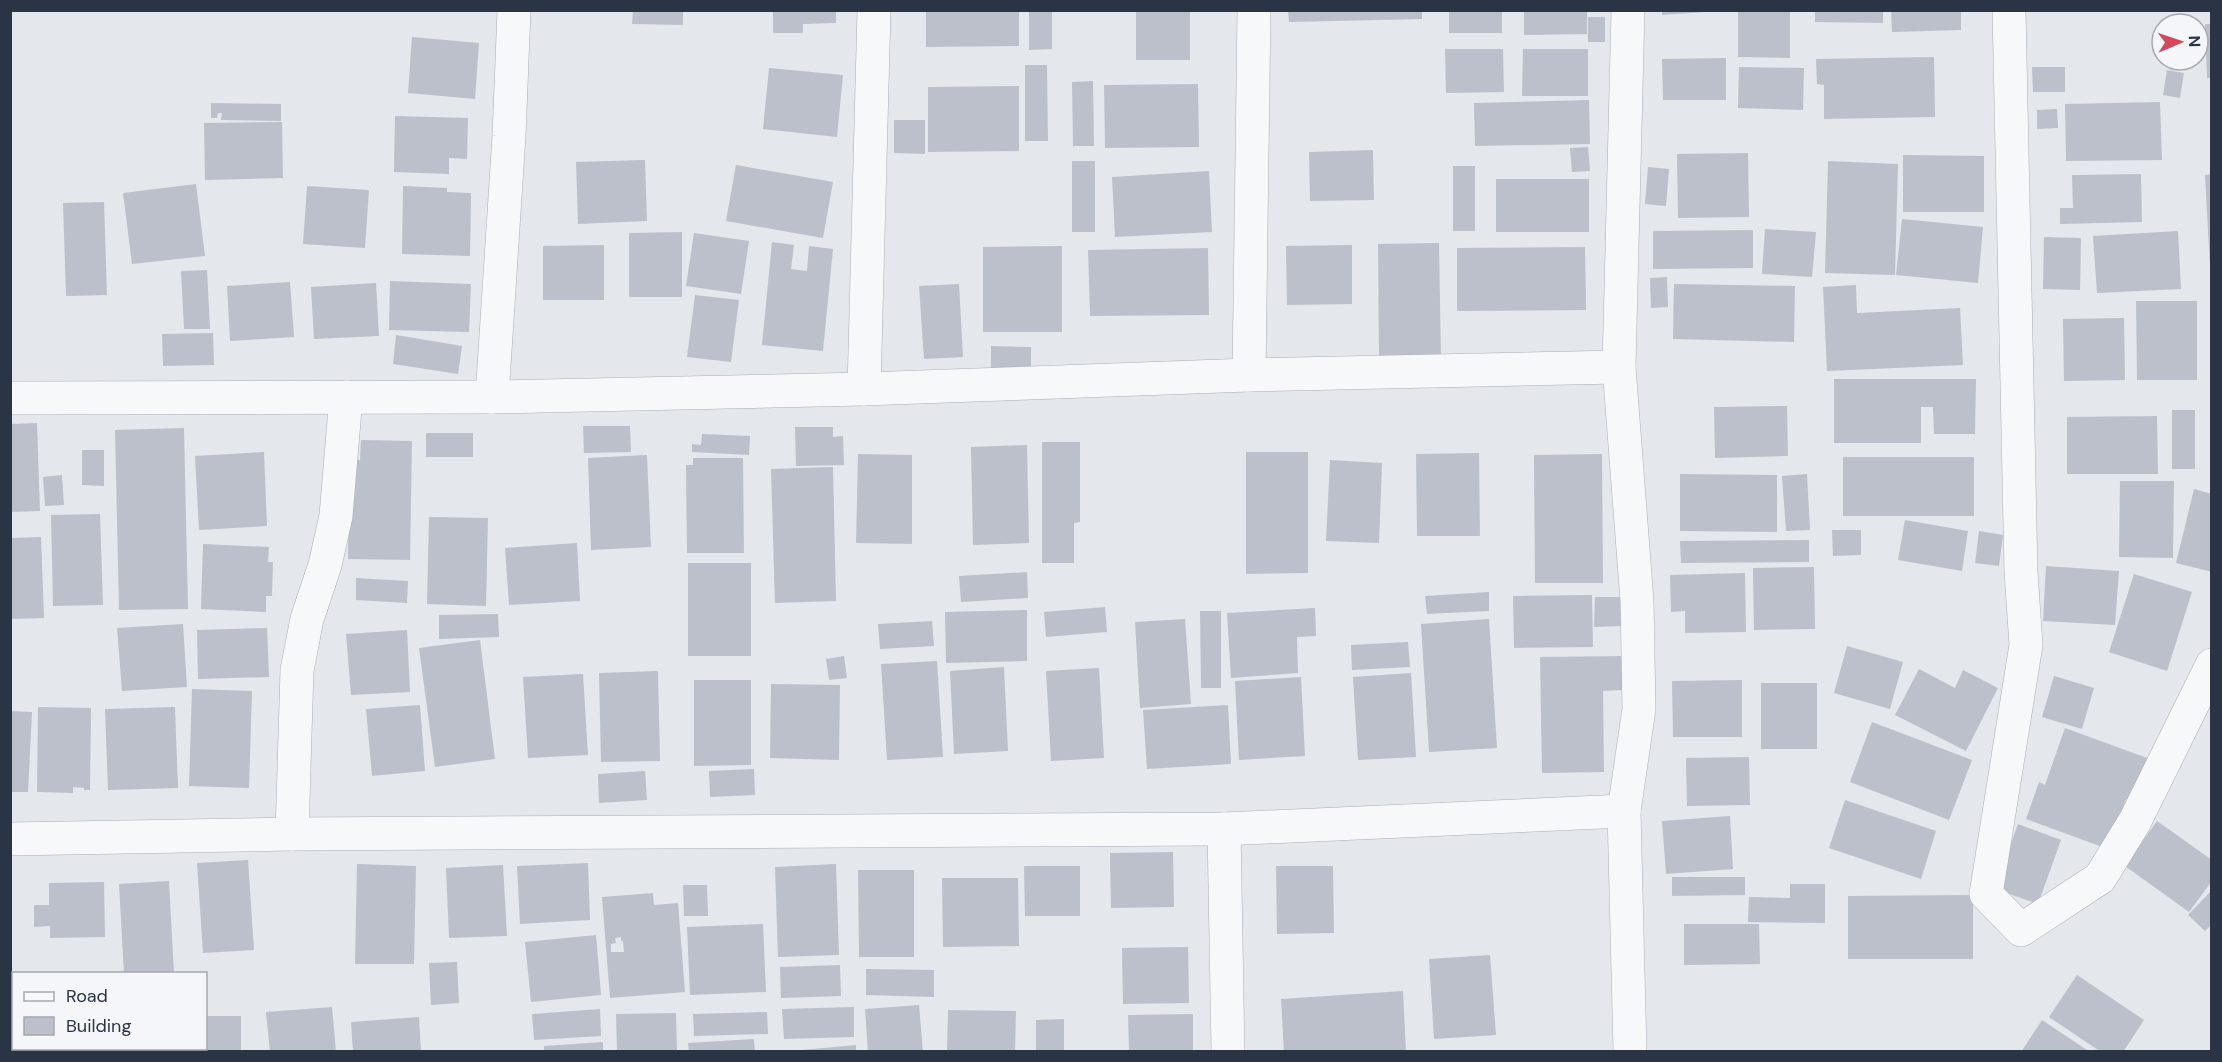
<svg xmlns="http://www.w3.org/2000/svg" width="2222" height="1062" font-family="'DM Sans',sans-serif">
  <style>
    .building { fill: #bbc0ca; fill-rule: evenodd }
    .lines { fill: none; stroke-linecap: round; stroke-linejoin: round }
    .minor-casing { stroke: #a9aeb7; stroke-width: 34 }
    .minor { stroke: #f7f8fa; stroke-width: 33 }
  </style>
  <rect width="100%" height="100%" fill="#e4e7ec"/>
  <g class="building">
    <polygon points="633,10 683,10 683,25 632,24"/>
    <polygon points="773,10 836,10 836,23 803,24 803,33 773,33"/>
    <polygon points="926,10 1019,10 1019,46 926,47"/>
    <polygon points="1029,10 1052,10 1052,49 1029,50"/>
    <rect x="1136" y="10" width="54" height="50"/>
    <polygon points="1288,10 1422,10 1422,19 1289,22"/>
    <rect x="1449" y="10" width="53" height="23"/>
    <polygon points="1524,10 1587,10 1587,34 1524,35"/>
    <polygon points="1662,10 1705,10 1705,12 1662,15"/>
    <polygon points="1738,10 1790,10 1790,58 1738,57"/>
    <polygon points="1815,10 1883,10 1883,23 1815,22"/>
    <polygon points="1891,10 1961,10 1961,30 1892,32"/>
    <rect x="1588" y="17" width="17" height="25"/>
    <polygon points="2205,24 2212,24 2212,78 2207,78"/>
    <polygon points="412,37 479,43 475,99 408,93"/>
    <polygon points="1445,49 1503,49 1504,92 1446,93"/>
    <polygon points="1523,49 1588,49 1588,96 1522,96"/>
    <polygon points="1934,57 1935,117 1824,119 1824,85 1817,84 1816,59"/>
    <polygon points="1726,58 1726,100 1663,100 1662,59"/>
    <polygon points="1025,65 1047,65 1048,141 1025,141"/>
    <polygon points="1739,67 1804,68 1803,110 1738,108"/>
    <polygon points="2032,67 2065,67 2065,92 2033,92"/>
    <polygon points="769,68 843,75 837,137 763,129"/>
    <polygon points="2167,70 2184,73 2180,98 2163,95"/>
    <polygon points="1093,81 1094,146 1073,146 1072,82"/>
    <polygon points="1198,84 1199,147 1105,148 1104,85"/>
    <polygon points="1019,86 1019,151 928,152 928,87"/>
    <polygon points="1589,100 1590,144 1475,146 1474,103"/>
    <polygon points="2160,102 2162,160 2066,161 2065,104"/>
    <polygon points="211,103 281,104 281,121 221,120 222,113 218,113 217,118 211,118"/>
    <polygon points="2057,109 2058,128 2037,129 2037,110"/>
    <polygon points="395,116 468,118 467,159 449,158 449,174 394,172"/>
    <polygon points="894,120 925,120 925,154 894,153"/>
    <polygon points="282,122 283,178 205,180 204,123"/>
    <polygon points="1588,147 1590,171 1572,172 1570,148"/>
    <polygon points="1373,150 1374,200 1310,201 1309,152"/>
    <polygon points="1748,153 1749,217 1678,218 1677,154"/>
    <polygon points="1903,155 1984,156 1984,212 1903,212"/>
    <polygon points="645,160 647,221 578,224 576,162"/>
    <rect x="1072" y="161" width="23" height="71"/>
    <polygon points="1828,161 1898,164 1895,275 1825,273"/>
    <polygon points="736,165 833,182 823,238 726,221"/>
    <rect x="1453" y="166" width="22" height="65"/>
    <polygon points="1648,167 1669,169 1666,206 1645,204"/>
    <polygon points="1209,171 1212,232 1115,237 1112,177"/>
    <polygon points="2141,174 2142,222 2060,224 2060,208 2073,208 2072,175"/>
    <polygon points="2212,174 2212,267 2210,267 2205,175"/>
    <rect x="1496" y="179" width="93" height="53"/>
    <polygon points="196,184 205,256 132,264 123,193"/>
    <polygon points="307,186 369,190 365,248 303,244"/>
    <polygon points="403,186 447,188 447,192 471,193 470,256 402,254"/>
    <polygon points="104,202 107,295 66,296 63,203"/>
    <polygon points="1902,219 1983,227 1978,283 1896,275"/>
    <polygon points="1765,229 1816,232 1812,277 1762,274"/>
    <polygon points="1753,230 1753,268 1653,269 1653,231"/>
    <polygon points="2178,231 2181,289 2097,293 2093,236"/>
    <polygon points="682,232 682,297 629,297 629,233"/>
    <polygon points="694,233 749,241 741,294 686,286"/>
    <polygon points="2044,237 2081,238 2080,290 2043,289"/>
    <polygon points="772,242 794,245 791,269 807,271 809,246 833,249 823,351 762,345"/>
    <polygon points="1439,243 1441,361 1379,362 1378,244"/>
    <polygon points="604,245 604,300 543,300 543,246"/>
    <polygon points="1352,245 1352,304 1287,305 1286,246"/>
    <polygon points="1062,246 1062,332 983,332 983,247"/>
    <polygon points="1585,247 1586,310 1457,311 1457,248"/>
    <polygon points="1208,248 1209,315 1090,316 1088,250"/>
    <polygon points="207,270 210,329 184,329 181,271"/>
    <polygon points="1667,277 1668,307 1651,308 1650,278"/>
    <polygon points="390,281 471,284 469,332 389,330"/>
    <polygon points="290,282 294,337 230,341 227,286"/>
    <polygon points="376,283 379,336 314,339 311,287"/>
    <polygon points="959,284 963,357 924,359 919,286"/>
    <polygon points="1674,284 1795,286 1794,342 1673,339"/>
    <polygon points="1856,285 1857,313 1960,308 1963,365 1827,371 1823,287"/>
    <polygon points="695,295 739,300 731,362 687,357"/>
    <polygon points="2136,301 2197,301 2197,380 2137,380"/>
    <polygon points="2124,318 2125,380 2064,381 2063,319"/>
    <polygon points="213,333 214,365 163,366 162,334"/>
    <polygon points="396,335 462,346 458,374 393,364"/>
    <polygon points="991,346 1031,347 1031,378 991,378"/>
    <polygon points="1834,379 1976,379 1975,434 1934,434 1933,407 1921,407 1921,443 1834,443"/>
    <polygon points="1787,406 1788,456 1715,458 1714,407"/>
    <rect x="2172" y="410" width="23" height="59"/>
    <polygon points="2157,416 2158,474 2067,474 2067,417"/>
    <polygon points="37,423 40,511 10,512 10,424"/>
    <polygon points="583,426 630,426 631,452 584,453"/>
    <polygon points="795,427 833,427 833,437 843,436 844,465 796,466"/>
    <polygon points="184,428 188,609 119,610 115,430"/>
    <rect x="426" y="433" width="47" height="24"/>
    <polygon points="702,434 750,436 749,455 692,452 692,444 701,445"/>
    <polygon points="361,440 412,441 410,560 348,559 349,460 360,460"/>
    <polygon points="1042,442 1080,442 1080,522 1074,523 1074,563 1042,563"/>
    <polygon points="1027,445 1029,543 973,545 971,447"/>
    <polygon points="82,450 104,450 104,486 82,485"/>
    <polygon points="264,452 267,526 199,530 195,456"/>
    <polygon points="1246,452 1308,452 1308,573 1246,574"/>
    <polygon points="1479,453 1480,536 1417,536 1416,454"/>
    <polygon points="858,454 912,455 912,544 856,543"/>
    <polygon points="1602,454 1603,583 1535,583 1534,455"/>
    <polygon points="647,455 651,547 591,550 588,458"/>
    <rect x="1843" y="457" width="131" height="59"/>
    <polygon points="693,458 743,458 744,553 687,553 686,465 693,465"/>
    <polygon points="1330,460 1382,463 1379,543 1326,541"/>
    <polygon points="833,467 836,601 775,603 771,469"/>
    <polygon points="1680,474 1777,475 1777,532 1680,531"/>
    <polygon points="1807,474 1810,530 1786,531 1782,476"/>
    <polygon points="62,475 64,505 45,506 43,477"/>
    <polygon points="2120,481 2174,481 2173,558 2119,557"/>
    <polygon points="2194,489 2212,494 2212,572 2176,563"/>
    <polygon points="100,514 103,605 53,606 51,515"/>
    <polygon points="429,517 488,518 486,606 427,604"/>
    <polygon points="1905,520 1968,531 1962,571 1898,560"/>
    <polygon points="1832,530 1861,530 1861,555 1833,556"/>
    <polygon points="1979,531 2003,535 1999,566 1975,563"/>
    <polygon points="41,537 44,618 10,619 10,538"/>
    <polygon points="1809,540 1809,562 1681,563 1680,541"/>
    <polygon points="577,543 580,601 509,605 505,548"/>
    <polygon points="203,544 269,547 268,562 273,562 272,596 266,596 266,612 201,609"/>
    <rect x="688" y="563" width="63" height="93"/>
    <polygon points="2046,566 2119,571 2115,625 2043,621"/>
    <polygon points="1814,567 1815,629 1754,630 1753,568"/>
    <polygon points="1027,572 1028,598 961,602 959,576"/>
    <polygon points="1745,573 1746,632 1685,633 1685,611 1671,612 1670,575"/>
    <polygon points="2134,574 2192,592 2167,671 2109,652"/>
    <polygon points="356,578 408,581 407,603 356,600"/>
    <polygon points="1489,592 1489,611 1427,614 1425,596"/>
    <polygon points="1592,595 1593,647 1514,648 1513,596"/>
    <polygon points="1595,597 1622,597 1622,626 1594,627"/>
    <polygon points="1105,607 1107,632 1046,637 1044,612"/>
    <polygon points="1315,608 1316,636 1297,637 1298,673 1231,678 1227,613"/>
    <polygon points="1027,610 1027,661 946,663 945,612"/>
    <polygon points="1200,611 1221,611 1221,688 1201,688"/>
    <polygon points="498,614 499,637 439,639 439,615"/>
    <polygon points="1185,619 1191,704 1140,708 1135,622"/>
    <polygon points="1489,619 1497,748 1429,752 1421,624"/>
    <polygon points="932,621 934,646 880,649 878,624"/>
    <polygon points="183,624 187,687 122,691 117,628"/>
    <polygon points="267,628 269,677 198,679 197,630"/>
    <polygon points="407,630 410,692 351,695 346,634"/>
    <polygon points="480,640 495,759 435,767 419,648"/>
    <polygon points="1408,642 1410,667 1352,670 1351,645"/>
    <polygon points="1847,646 1903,662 1890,709 1834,693"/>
    <polygon points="844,656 847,678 829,680 826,659"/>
    <polygon points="1622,656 1623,690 1603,691 1604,772 1542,773 1540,657"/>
    <polygon points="937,661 943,757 887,760 881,664"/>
    <polygon points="1004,667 1008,751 954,754 950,671"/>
    <polygon points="1099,668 1104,758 1051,761 1046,671"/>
    <polygon points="1919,669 1955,688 1963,670 1998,688 1966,751 1895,715"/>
    <polygon points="658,671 660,761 601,762 599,673"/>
    <polygon points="1411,673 1416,757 1358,760 1353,677"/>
    <polygon points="583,674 588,755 528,758 523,677"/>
    <polygon points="2054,676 2094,688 2082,729 2042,717"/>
    <polygon points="1301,677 1305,756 1239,760 1235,681"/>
    <polygon points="694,680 751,680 751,765 694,766"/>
    <polygon points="1742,680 1742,737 1673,737 1672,681"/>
    <rect x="1761" y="683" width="56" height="66"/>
    <polygon points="771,684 840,685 839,760 770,758"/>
    <polygon points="192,689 252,691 249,788 189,786"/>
    <polygon points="420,705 425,771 372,776 366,709"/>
    <polygon points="1228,705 1231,764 1147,769 1143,710"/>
    <polygon points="38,707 91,708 90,790 84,790 84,788 73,787 73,793 37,792"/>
    <polygon points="175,707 178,788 108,790 105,709"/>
    <polygon points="11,711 32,712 28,792 10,792"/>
    <polygon points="1872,722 1972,760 1949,820 1850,782"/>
    <polygon points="2065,728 2147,758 2132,801 2126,799 2108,849 2026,819 2039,782 2045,785"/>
    <polygon points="1749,757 1750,805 1687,806 1686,758"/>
    <polygon points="754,769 755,795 710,797 709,771"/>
    <polygon points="645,771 647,800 599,803 598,774"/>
    <polygon points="1845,800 1936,831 1921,879 1829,848"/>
    <polygon points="1730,816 1733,869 1666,874 1662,821"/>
    <polygon points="2157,821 2212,860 2212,881 2189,912 2125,866"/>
    <polygon points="2018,824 2061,840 2038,904 1995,889"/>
    <polygon points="1173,852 1174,907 1111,908 1110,853"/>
    <polygon points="248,860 254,950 203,953 197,863"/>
    <polygon points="588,863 590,920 520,924 517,866"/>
    <polygon points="357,864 416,866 414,964 355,964"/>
    <polygon points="836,864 839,955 778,957 775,867"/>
    <polygon points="503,865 507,936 449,938 446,868"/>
    <polygon points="1024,866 1080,866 1080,916 1025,916"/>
    <polygon points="1276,866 1333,866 1334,933 1277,934"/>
    <polygon points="858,870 914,870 914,957 859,957"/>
    <polygon points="1672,877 1745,877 1745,895 1672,896"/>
    <polygon points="942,878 1018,878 1019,946 943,947"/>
    <polygon points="169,881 174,974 124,974 119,884"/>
    <polygon points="104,882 105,937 50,938 50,926 34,927 34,905 49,905 49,883"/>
    <polygon points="1790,884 1825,884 1825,923 1748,922 1749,897 1790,898"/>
    <polygon points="683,885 707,885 708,916 684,916"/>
    <polygon points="2212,890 2212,924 2205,931 2188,915"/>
    <path d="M653,893L654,905L678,903L685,992L610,998L602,897ZM621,937V941H623L624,952H611V944L616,943L615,938Z"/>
    <polygon points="1973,895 1973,959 1848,959 1848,896"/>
    <polygon points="763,924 766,992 690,995 687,927"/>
    <polygon points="1684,924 1759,924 1760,964 1684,965"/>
    <polygon points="596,935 601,995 531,1002 525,942"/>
    <polygon points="1188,947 1189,1003 1123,1004 1122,948"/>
    <polygon points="1490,955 1496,1035 1434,1039 1429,959"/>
    <polygon points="457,962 459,1003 431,1005 429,963"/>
    <polygon points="840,965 841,996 781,998 780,967"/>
    <polygon points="866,969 934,970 934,997 866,995"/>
    <polygon points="2077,975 2144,1020 2123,1052 2101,1052 2049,1017"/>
    <polygon points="1403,991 1406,1052 1284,1052 1281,999"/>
    <polygon points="919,1005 923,1052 868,1052 865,1009"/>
    <polygon points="332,1007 336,1052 270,1052 266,1012"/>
    <polygon points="854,1007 854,1037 784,1039 782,1009"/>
    <polygon points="600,1009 601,1036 534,1040 532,1014"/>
    <polygon points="948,1010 1016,1011 1015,1052 947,1052"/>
    <polygon points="767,1012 768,1034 694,1036 693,1014"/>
    <polygon points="676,1013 677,1052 617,1052 616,1014"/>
    <polygon points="1193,1014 1193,1052 1129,1052 1128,1015"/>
    <polygon points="206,1016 241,1016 241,1052 134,1052 134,1048 206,1048"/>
    <polygon points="419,1017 421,1052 353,1052 351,1022"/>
    <polygon points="1064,1019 1064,1052 1036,1052 1036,1020"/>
    <polygon points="2042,1020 2090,1052 2021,1052"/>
    <polygon points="754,1039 755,1052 689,1052 688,1043"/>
    <polygon points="603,1042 603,1052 544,1052 544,1046"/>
    <polygon points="856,1045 856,1052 802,1052 802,1050"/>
  </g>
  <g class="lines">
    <defs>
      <g id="minor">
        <polyline points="1628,10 1619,367 1637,601 1639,709 1624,811 1630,1052"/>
        <polyline points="2009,10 2021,572 2026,645 1986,894 2021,930 2100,878 2135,821 2212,665"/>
        <polyline points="1249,375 1254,10"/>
        <polyline points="864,389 874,10"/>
        <polyline points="492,397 509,136 514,10"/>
        <polyline points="10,398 492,397 864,389 1249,375 1619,367"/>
        <polyline points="1224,829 1228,1052"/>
        <polyline points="292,834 297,670 307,619 325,565 336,516 346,397"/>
        <polyline points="10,839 292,834 1224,829 1624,811"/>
      </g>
    </defs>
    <use href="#minor" class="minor-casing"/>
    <use href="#minor" class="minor"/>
  </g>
  <rect width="2222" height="1062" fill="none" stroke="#2b3445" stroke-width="24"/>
  <rect x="12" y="972" width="195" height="78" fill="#f4f6f9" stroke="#a4a8b1" stroke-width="1.5"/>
  <rect x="24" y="992" width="30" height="9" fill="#f7f8fa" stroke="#a4a8b1" stroke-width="1.5"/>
  <text x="66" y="1002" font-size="18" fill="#2b3445">Road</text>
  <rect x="24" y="1017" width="30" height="18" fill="#bbc0ca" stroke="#a4a8b1" stroke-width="1.5"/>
  <text x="66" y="1032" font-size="18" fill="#2b3445">Building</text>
  <g transform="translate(2180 42) rotate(88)"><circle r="28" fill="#f4f6f9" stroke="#a4a8b1" stroke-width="1.5"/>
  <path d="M0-4.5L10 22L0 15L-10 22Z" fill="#d1495b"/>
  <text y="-9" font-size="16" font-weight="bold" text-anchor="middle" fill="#2b3445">N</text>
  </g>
</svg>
